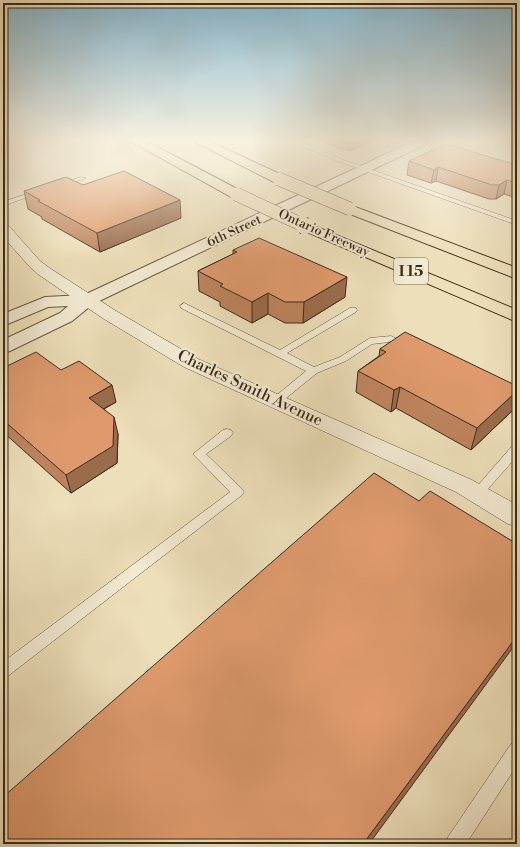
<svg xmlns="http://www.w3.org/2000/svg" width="520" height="847" font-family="'Libre Bodoni',serif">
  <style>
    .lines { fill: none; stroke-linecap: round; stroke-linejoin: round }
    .service-casing { stroke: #68583f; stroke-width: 1 }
    .minor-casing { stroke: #68583f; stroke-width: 1 }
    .tertiary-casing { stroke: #68583f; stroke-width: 2 }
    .motorway-casing { stroke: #3c2b16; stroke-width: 2 }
    .service { fill: #f3ead2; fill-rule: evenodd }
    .minor { fill: #f3ead2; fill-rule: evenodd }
    .tertiary { fill: #f3ead2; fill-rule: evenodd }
    .motorway { fill: #eddfba; fill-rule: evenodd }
    .motorway-bridge-far1-casing { stroke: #3c2b16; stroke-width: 14; stroke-linecap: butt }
    .motorway-bridge-casing { stroke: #3c2b16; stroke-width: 18; stroke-linecap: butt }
    .motorway-bridge-far1 { stroke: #eddfba; stroke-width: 13 }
    .motorway-bridge { stroke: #eddfba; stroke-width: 16 }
    .wall { fill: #bf845e; stroke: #3c2b16 }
    .shaded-wall { fill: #9b6c4c; stroke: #3c2b16 }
    .building { fill: #de9a6d; stroke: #3c2b16 }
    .labels { text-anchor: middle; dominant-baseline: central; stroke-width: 4; stroke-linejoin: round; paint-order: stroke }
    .far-street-label { font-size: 13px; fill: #3c2b16; stroke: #f3ead2 }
    .shield { fill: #f3ead2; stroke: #73644e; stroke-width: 1 }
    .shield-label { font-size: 15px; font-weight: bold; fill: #3c2b16 }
    .street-label { font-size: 16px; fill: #3c2b16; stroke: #f3ead2 }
  </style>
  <rect width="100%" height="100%" fill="#eddfba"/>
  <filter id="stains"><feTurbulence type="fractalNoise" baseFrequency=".005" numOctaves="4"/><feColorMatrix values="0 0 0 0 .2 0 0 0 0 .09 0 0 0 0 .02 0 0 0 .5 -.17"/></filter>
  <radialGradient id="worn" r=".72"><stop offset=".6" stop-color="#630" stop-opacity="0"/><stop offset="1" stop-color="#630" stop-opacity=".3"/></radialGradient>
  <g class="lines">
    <defs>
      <g id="service">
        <polygon points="291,141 300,141 341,159 517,221 517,225 337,161"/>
        <polygon points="81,177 86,178 60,187 57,185"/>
        <polygon points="36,191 41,192 3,206 3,202"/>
        <polygon points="184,303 280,350 350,308 356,308 357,310 356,312 287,353 314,367 340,357 370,338 391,336 410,346 405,349 390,342 372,344 346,361 317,373 280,403 276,404 271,401 272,399 306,371 181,308 180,306"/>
        <polygon points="227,429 231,430 233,433 231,436 206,454 242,489 244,492 242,495 8,676 3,678 3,662 230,492 193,454 223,430"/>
        <polygon points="517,444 517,456 481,497 477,499 473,497 471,494 473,491 513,445"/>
        <polygon points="517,742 517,765 466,844 446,844 448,837 511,744"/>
      </g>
      <polygon id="minor" points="3,224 8,225 40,261 51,269 116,311 198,359 472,480 517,505 517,526 508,524 456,492 184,367 104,319 39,275 30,267 3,237"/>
      <polygon id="tertiary" points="414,141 430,141 428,143 93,304 72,321 10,351 3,353 3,340 60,313 68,306 48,307 3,326 3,314 45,297 84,295"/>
      <g id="motorway">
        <polygon points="130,141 146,141 241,191 243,194 241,197 231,197"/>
        <polygon points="193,141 209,141 284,176 286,179 284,182 274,182"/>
        <polygon points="350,205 517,268 517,279 345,212 343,209 345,206"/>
        <polygon points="305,222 517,310 517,322 300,229 298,226 300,223"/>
      </g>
    </defs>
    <use href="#service" class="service-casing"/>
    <use href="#minor" class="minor-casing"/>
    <use href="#tertiary" class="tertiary-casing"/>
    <use href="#motorway" class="motorway-casing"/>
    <use href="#service" class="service"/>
    <use href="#minor" class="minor"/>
    <use href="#tertiary" class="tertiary"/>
    <use href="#motorway" class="motorway"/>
    <defs>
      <g id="motorway-bridge-far1">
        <polyline points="279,179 350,209"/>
        <polyline points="236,194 305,226"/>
      </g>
      <polyline id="motorway-bridge" points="303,225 305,226"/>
    </defs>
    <use href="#motorway-bridge-far1" class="motorway-bridge-far1-casing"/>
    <use href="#motorway-bridge" class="motorway-bridge-casing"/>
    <use href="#motorway-bridge-far1" class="motorway-bridge-far1"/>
    <use href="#motorway-bridge" class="motorway-bridge"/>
  </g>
  <g class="wall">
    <polygon points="320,141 372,141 349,151"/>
    <polygon points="409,161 517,165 517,198 504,194 496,199 489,199 436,181 431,183 407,175"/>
    <polygon points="83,185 181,218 100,252 42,219 42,217 28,209 24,191"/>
    <polygon points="233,250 345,297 303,323 285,323 268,314 252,323 220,306 220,302 199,291 198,271 233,254"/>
    <polygon points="380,349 514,409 471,450 396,408 391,412 356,392 358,371 379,356"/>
    <polygon points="3,368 116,402 104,409 118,434 117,463 71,493 3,432"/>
  </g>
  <g class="shaded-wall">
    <polygon points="350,141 372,141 349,151"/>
    <polygon points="438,167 436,181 431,183 434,170"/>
    <polygon points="507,180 504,194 496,199 499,185"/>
    <polygon points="180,200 181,218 100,252 97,233"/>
    <polygon points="347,277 345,297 303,323 304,302"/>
    <polygon points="268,293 268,314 252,323 252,302"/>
    <polygon points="112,385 116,402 92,415 89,398"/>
    <polygon points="400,387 396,408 391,412 394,390"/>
    <polygon points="517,391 517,399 514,409 471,450 477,428"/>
    <polygon points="114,417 118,434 117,463 71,493 66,475"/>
    <polygon points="517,636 517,642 369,844 363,844"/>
  </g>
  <g class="building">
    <polygon points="446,144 517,165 517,183 507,180 499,185 492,185 438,167 434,170 409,161"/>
    <polygon points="124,171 180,200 97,233 38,201 40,200 24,191 66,177 83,185"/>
    <polygon points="259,238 347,277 304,302 285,302 268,293 252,302 220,286 223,284 198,271 237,252 233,250"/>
    <polygon points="405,332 517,386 517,391 477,428 400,387 394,390 358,371 386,352 380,349"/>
    <polygon points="36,352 61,370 79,361 112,385 89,398 114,417 113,446 66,475 3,420 3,368"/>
    <polygon points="374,473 419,501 430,491 517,544 517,636 363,844 3,844 3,797"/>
  </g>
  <linearGradient id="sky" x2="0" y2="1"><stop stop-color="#88b8d0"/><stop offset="0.54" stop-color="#f7f1e0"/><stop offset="1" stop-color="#f7f1e0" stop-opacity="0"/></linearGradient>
  <rect width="520" height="260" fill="url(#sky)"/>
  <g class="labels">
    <g class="far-street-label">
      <text transform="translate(234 231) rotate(-25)">6th Street</text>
      <text transform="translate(324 233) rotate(24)">Ontario Freeway</text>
    </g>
    <rect class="shield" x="394" y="258" width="34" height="26" rx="3"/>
    <g class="shield-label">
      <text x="411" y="271">I 15</text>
    </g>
    <g class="street-label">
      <text transform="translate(250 388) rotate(25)">Charles Smith Avenue</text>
    </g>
  </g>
  <rect width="520" height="847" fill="none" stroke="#eddfba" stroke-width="16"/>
  <rect x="4" y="4" width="512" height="839" fill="none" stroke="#3c2b16" stroke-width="2"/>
  <rect x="8" y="8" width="504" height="831" fill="none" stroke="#3c2b16"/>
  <rect width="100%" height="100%" filter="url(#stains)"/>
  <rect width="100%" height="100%" fill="url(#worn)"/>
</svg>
